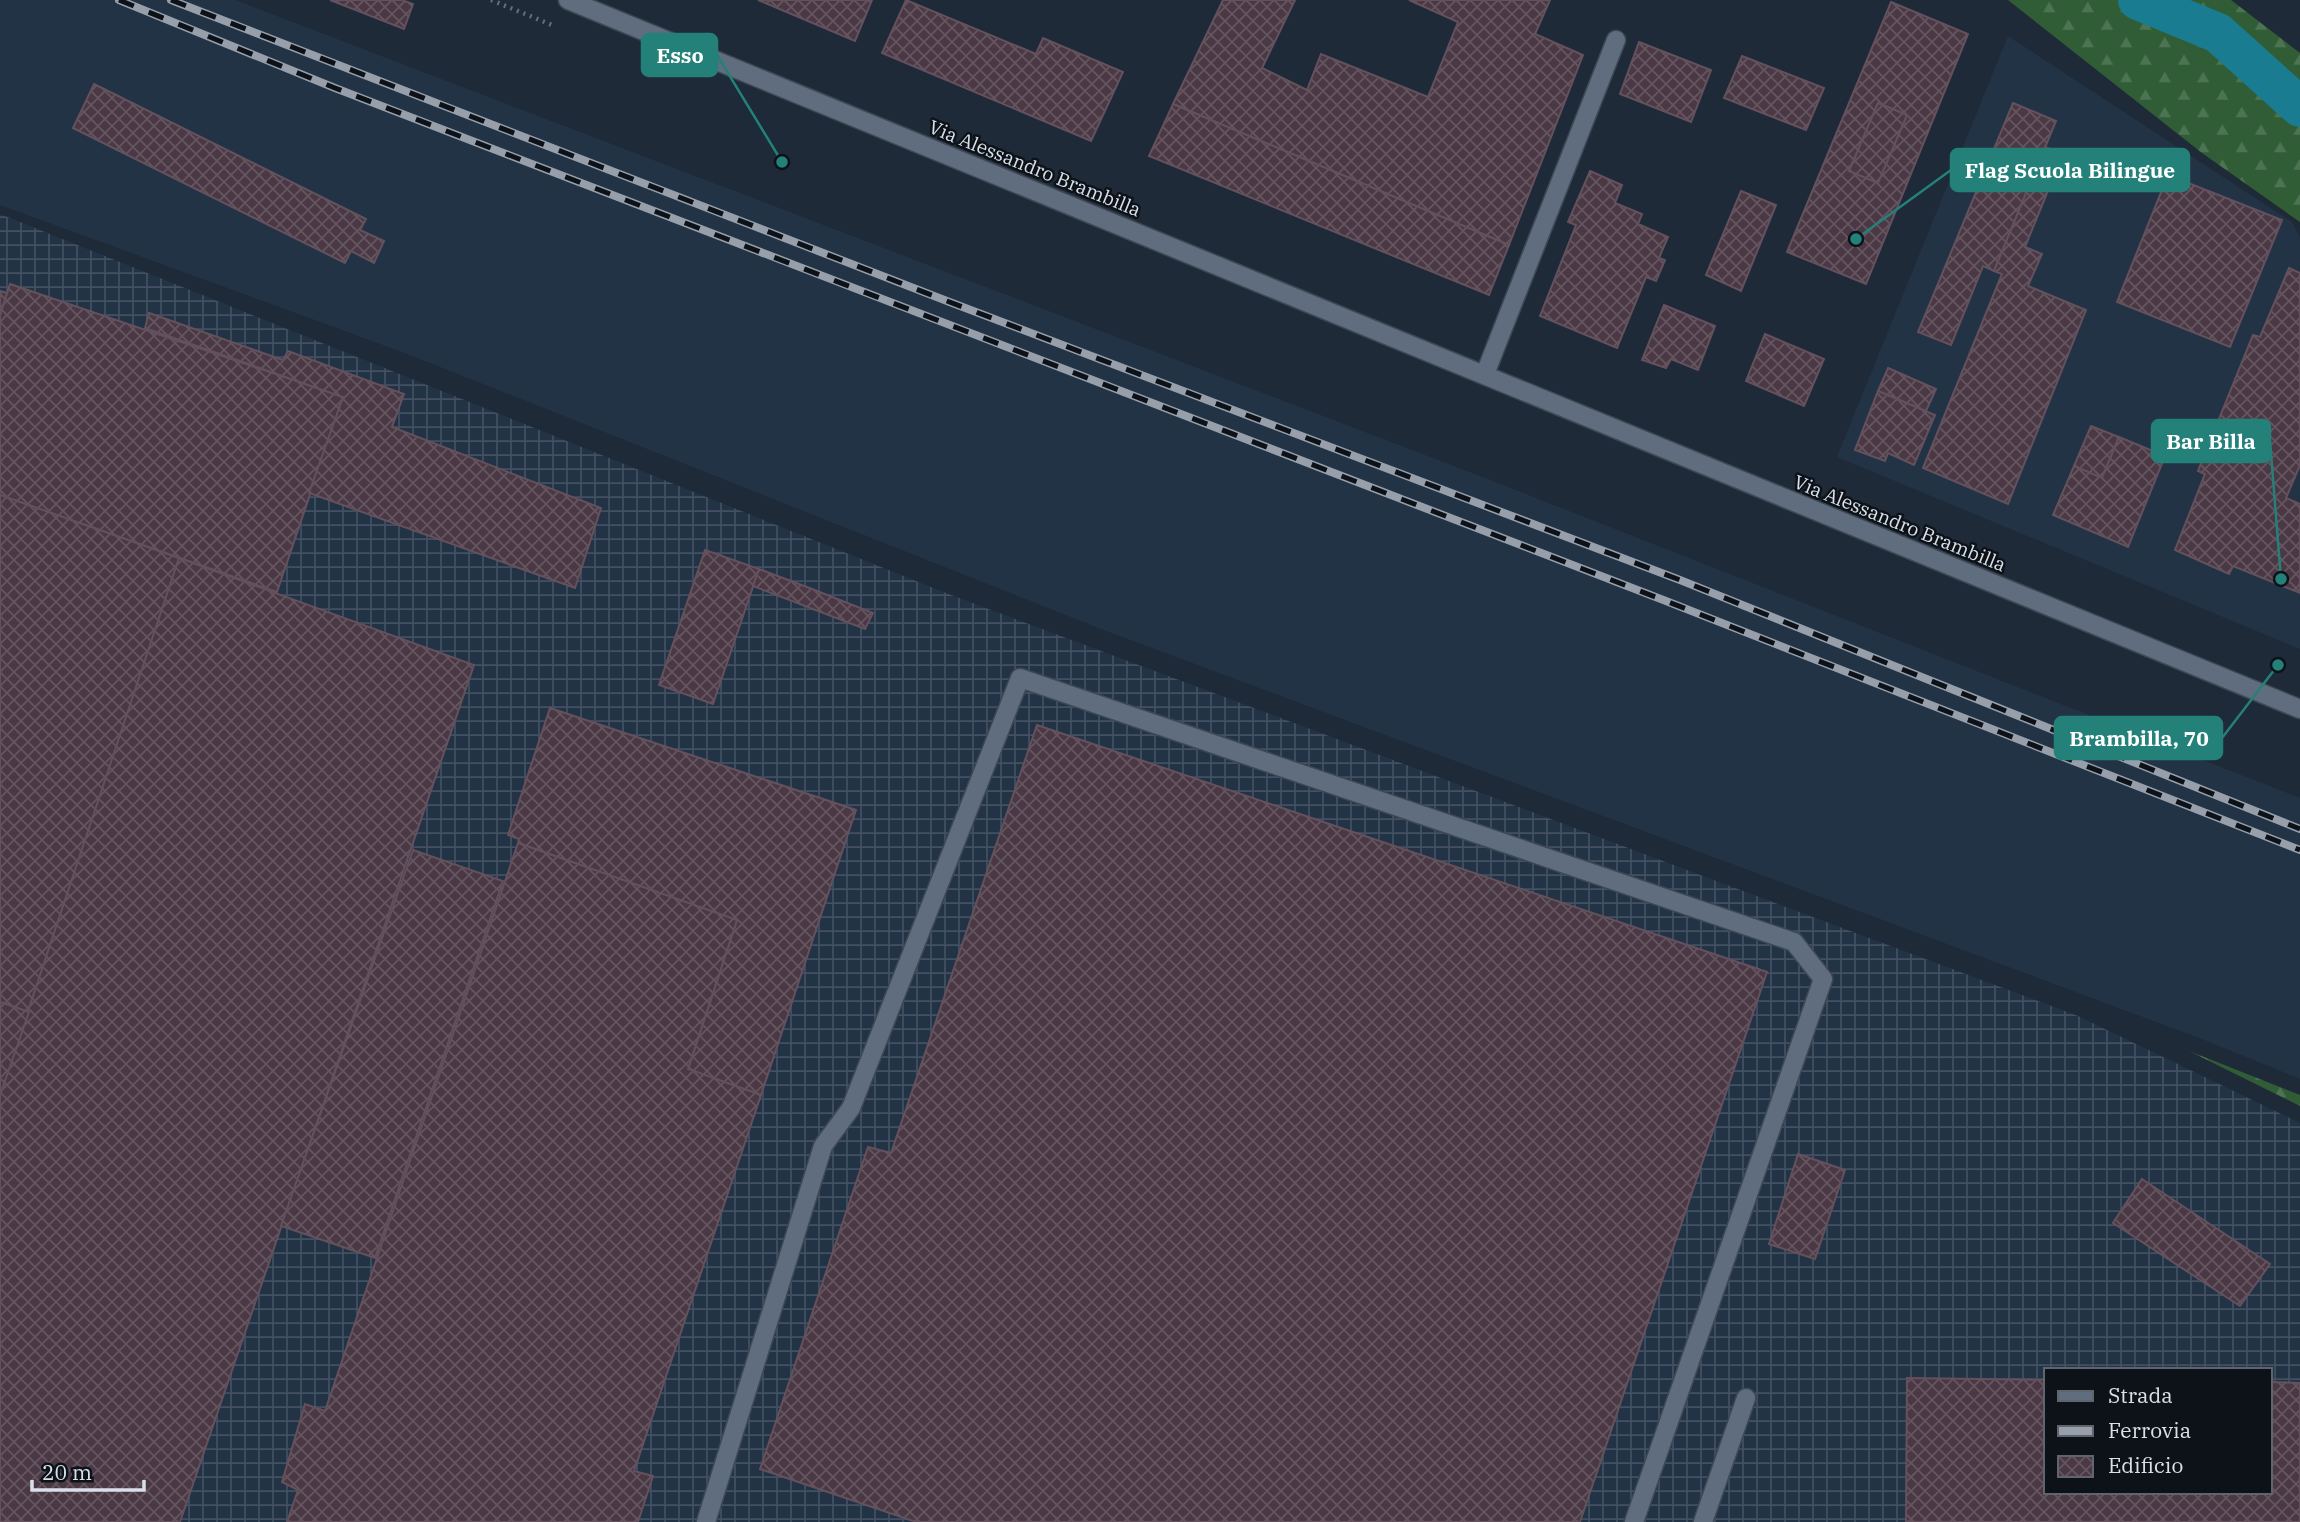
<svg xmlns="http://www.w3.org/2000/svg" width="2300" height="1522" font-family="'IBM Plex Serif',serif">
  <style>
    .built { fill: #233346 }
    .industrial { fill: url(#industrial-grid); fill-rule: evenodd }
    .forest { fill: url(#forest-firs) }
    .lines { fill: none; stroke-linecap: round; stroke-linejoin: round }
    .canal { stroke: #1a7c90; stroke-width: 40 }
    .building { fill: url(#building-cross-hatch); stroke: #64515d; stroke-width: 2; fill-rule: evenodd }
    .service-casing { stroke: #3e4854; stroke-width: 21 }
    .secondary-casing { stroke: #3e4854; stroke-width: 21 }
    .path { stroke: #646e7b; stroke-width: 4.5; stroke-dasharray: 2 5; stroke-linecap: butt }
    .service { stroke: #606d7e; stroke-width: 18 }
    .secondary { stroke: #606d7e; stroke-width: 18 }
    .rail-casing { stroke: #979fab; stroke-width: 8 }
    .rail { stroke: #0d1219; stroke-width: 5; stroke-dasharray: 16; stroke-linecap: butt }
    .labels { text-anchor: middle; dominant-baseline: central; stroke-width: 5; stroke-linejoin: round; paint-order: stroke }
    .street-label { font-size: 19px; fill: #d9e0ea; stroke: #0d1219 }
    .leader { fill: none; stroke: #23817a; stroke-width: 2.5 }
    .callout-dot { fill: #23817a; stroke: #0d1219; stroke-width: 2.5 }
    .callout { fill: #23817a; stroke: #23817a; stroke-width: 2.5 }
    .callout-label { font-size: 21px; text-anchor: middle; font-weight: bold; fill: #fff }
  </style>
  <defs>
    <pattern id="industrial-grid" width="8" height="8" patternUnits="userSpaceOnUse" patternTransform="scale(1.75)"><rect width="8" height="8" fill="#233346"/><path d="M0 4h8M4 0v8" fill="none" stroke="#425061"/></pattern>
    <pattern id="forest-firs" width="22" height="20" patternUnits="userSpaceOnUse" patternTransform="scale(1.75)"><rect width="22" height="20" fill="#305d35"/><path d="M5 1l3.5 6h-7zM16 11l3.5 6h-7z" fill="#4d7452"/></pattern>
    <pattern id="building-cross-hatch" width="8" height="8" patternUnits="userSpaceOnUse" patternTransform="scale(1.75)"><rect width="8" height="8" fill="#4a3944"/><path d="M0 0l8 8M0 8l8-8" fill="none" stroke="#64555f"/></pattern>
  </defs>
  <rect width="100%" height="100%" fill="#1e2a38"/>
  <g class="built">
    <polygon points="0,0 235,0 1480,476 2300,798 2300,1079 2202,1039 1101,629 405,353 0,205"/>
    <polygon points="2008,36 2292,222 2300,237 2300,649 1837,457"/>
  </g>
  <path class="industrial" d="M0,214L946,593L2078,1016L2300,1123V1522H0ZM2046,1370H2270V1492H2046Z"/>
  <g class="forest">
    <polygon points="2008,0 2231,0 2300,53 2300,222 2202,153"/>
    <polygon points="2189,1051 2300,1095 2300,1106"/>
  </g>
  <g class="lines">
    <polyline class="canal" points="2138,0 2218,33 2300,107"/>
  </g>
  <g class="building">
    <polygon points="330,0 402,0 413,4 404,29"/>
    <polygon points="758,0 872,0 855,41"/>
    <polygon points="906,0 1036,54 1043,38 1123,72 1091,141 882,53"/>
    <polygon points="1223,0 1295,0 1262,68 1307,90 1321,54 1428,97 1458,22 1409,0 1550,0 1535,34 1583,55 1509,245 1173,104"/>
    <path d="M1891,2L1968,34L1866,284L1787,252ZM1878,103L1907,115L1878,183L1849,171Z"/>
    <polygon points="1639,42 1711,70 1691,122 1620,94"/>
    <polygon points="1742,56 1824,88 1806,130 1724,98"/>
    <polygon points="94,84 366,219 360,230 384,241 374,263 351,251 345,263 73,128"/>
    <polygon points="1878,103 1907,115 1878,183 1849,171"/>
    <polygon points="2013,103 2056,121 1994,271 1983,266 1951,345 1918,332"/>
    <polygon points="1173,104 1509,245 1489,295 1149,156"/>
    <polygon points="2045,147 2063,154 2025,247 2042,254 2028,286 2086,310 2008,504 1923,468 2002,274 1994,271"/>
    <polygon points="1590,171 1622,185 1615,203 1642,214 1638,224 1668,237 1659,258 1665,260 1656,281 1646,277 1617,348 1540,316 1576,225 1568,222"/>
    <polygon points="2168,175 2282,220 2230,347 2117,302"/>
    <polygon points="1741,191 1776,205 1741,291 1706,275"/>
    <polygon points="2289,268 2300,273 2300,465 2286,498 2300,504 2300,593 2233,566 2229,574 2175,550 2205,474 2198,471 2253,335 2260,337"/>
    <polygon points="10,284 343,397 277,592 0,495 0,315"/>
    <polygon points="0,291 7,293 0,315"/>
    <polygon points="1664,305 1715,326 1698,370 1671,359 1666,368 1642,360"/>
    <polygon points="149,313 283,360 288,351 404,394 392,427 601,508 575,588 309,493 343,397 145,328"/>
    <polygon points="1765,334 1824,359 1804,406 1746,381"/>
    <polygon points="1888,368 1936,389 1926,411 1878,391"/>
    <polygon points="1878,391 1935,415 1914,465 1888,453 1885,461 1855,450"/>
    <polygon points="2091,426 2119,437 2102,478 2074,466"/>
    <polygon points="2119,437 2165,456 2128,547 2053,515 2074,466 2102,478"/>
    <polygon points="0,495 179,558 29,1012 0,1002"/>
    <polygon points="705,550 759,569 713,704 659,685"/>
    <polygon points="179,558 474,665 180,1522 0,1522 0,1095"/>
    <polygon points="759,569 807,587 873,613 865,629 753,586"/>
    <polygon points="550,708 856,810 761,1095 688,1069 737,920 518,843 519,839 508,835"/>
    <polygon points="1037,725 1767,972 1580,1522 916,1522 760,1469 868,1147 891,1153"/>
    <polygon points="518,843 737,920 688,1069 761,1095 634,1471 653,1476 638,1522 287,1522 298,1490 282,1482 305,1404 325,1411"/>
    <polygon points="413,850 503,881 375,1258 281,1226"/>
    <polygon points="0,1002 29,1012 0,1095"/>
    <polygon points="1798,1154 1845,1170 1815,1259 1769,1244"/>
    <polygon points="2142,1179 2270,1264 2240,1306 2113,1223"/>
    <polygon points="1907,1378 2046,1380 2046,1492 2270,1492 2270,1382 2300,1383 2300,1522 1906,1522"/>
  </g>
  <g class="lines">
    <defs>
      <g id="service">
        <polyline points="1485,374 1616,40"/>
        <polyline points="706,1522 823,1146 851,1108 1020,678 1794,942 1823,979 1634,1522"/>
        <polyline points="1703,1522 1746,1398"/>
      </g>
      <polyline id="secondary" points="568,0 2300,709"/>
    </defs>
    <use href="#service" class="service-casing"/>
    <use href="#secondary" class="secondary-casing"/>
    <polyline class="path" points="491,0 552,25"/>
    <use href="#service" class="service"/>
    <use href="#secondary" class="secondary"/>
    <defs>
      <g id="rail">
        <polyline points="119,0 335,88 1666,601 2300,850"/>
        <polyline points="171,0 947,301 1680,580 2300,829"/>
      </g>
    </defs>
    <use href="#rail" class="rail-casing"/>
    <use href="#rail" class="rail"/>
  </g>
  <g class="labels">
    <g class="street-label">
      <text transform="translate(1035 168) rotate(22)">Via Alessandro Brambilla</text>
      <text transform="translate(1900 523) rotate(22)">Via Alessandro Brambilla</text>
    </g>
  </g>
  <path class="leader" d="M782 162L717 55M1856 239L1951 170M2281 579L2270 441M2278 665L2222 738"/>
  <g class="callout-dot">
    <circle cx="782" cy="162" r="7"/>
    <circle cx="1856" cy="239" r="7"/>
    <circle cx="2281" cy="579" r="7"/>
    <circle cx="2278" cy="665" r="7"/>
  </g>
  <g class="callout">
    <rect x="642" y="34" width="75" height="42" rx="7"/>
    <rect x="1951" y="149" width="238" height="42" rx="7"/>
    <rect x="2152" y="420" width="118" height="42" rx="7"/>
    <rect x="2055" y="717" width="167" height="42" rx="7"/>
  </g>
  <g class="callout-label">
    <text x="680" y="63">Esso</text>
    <text x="2070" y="178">Flag Scuola Bilingue</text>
    <text x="2211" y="449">Bar Billa</text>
    <text x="2139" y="746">Brambilla, 70</text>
  </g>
  <rect x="2044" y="1368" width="228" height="126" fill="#0d1219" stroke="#5f646d" stroke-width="2"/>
  <rect x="2058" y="1391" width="35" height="10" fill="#606d7e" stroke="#5f646d" stroke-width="2"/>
  <text x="2108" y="1403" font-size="21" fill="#d9e0ea">Strada</text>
  <rect x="2058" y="1426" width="35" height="10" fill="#979fab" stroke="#5f646d" stroke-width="2"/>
  <text x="2108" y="1438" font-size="21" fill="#d9e0ea">Ferrovia</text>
  <rect x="2058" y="1456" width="35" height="21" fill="url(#building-cross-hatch)" stroke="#5f646d" stroke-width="2"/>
  <text x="2108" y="1473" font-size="21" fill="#d9e0ea">Edificio</text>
  <path d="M32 1480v10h112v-10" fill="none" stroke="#d9e0ea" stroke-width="3.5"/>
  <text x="42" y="1480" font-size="21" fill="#d9e0ea" stroke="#0d1219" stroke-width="5" paint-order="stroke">20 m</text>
</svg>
